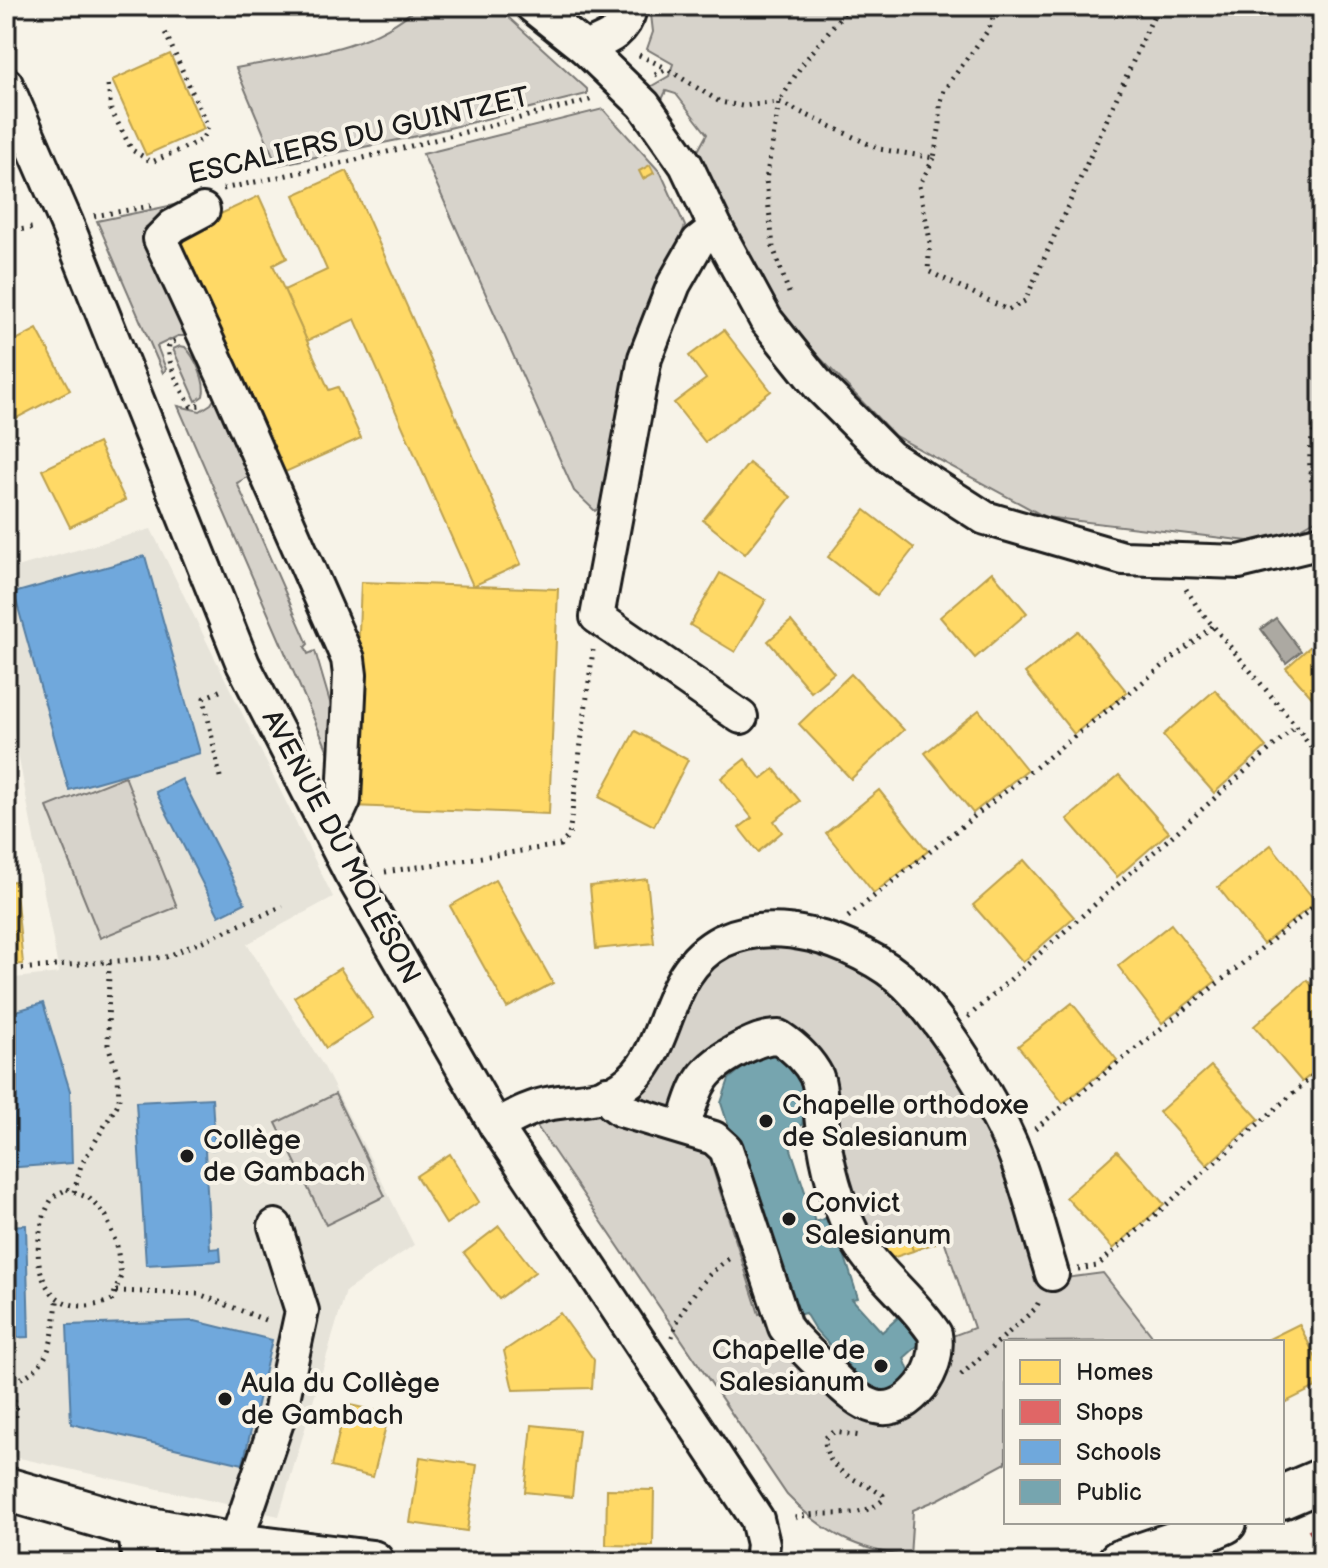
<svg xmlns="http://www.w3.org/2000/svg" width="1328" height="1568" font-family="'Balsamiq Sans',sans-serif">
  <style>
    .built { fill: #e6e3d9 }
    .green { fill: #d7d3cb; stroke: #7a7874; stroke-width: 2 }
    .water { fill: #aca9a2; stroke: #72716c; stroke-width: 2 }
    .homes { fill: #ffd966; stroke: #bba050; stroke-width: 2 }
    .shops { fill: #e06666; stroke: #a55050; stroke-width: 2 }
    .schools { fill: #6fa8dc; stroke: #567ea2; stroke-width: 2 }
    .public { fill: #76a5af; stroke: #5b7c83; stroke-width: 2 }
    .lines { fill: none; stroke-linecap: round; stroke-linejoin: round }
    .minor-casing { stroke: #1c1c1c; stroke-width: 38 }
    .major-casing { stroke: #1c1c1c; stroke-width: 48 }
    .path { stroke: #1c1c1c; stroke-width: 5; stroke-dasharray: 2 6; stroke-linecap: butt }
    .minor { stroke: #f7f3e8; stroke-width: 32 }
    .major { stroke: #f7f3e8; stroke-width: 42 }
    .poi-dot { fill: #1c1c1c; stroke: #f7f3e8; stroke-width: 3 }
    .labels { text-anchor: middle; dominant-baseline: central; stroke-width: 8; stroke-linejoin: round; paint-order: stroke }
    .street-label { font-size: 28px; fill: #1c1c1c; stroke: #f7f3e8 }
    .poi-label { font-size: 28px; fill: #1c1c1c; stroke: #f7f3e8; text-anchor: start }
  </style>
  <rect width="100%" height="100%" fill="#f7f3e8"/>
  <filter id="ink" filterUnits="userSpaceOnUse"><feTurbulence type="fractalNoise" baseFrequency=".0125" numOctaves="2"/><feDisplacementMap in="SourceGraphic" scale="16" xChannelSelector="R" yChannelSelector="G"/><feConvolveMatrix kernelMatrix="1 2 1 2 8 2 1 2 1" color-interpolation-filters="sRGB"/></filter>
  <g filter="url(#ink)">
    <polygon class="built" points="151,529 333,897 247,944 324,1067 414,1245 346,1291 279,1516 6,1455 6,979 59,973 6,689 6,570"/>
    <g class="green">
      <path d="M418,6H496L587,89V94L417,136L277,165L236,68C297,56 370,51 418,6Z"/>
      <polygon points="650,6 1322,6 1322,516 1273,544 1045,517 895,436 782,318 694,158 707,134 676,94 666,91 660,104 643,91 669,76 673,64 647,49 653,32"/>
      <polygon points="603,109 661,173 685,226 649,316 611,498 595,511 574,491 423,154"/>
      <polygon points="207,198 206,202 146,227 199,348 187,336 178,336 157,346 166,369 163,373 97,221"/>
      <path d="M180,346L185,347C195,357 207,382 203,396L196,401L173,349Z"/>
      <polygon points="218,393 255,473 237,483 308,644 305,647 308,654 315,651 339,733 337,772 178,406 200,411 211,404"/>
      <polygon points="125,776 177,907 100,938 47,807"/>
      <path d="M766,941L827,953L879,981L910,1007L962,1079L1010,1178L1025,1231L1035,1282L1103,1273L1156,1341L1006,1342V1463L939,1499L913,1510L910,1557C857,1550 824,1534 787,1495L534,1122L580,1112L599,1114L683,1138L722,1161L712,1166L759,1314L771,1312L877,1420L952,1336L974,1328L939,1225L878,1245L854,1209L819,1066L713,1050C681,1065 677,1085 671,1118L632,1100L680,1011L713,960Z"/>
      <polygon points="335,1094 385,1196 326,1225 276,1123"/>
    </g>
    <polygon class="water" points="1276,618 1301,651 1286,663 1261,629"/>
    <g class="homes">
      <polygon points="170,54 204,129 146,155 112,80"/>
      <polygon points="650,165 654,173 643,179 639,171"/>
      <polygon points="347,171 521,564 473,586 355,319 307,341 284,290 327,270 294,195"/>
      <polygon points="259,196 287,258 273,265 329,390 338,387 361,438 283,473 175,235"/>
      <polygon points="37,329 70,390 13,420 6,406 6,345"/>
      <polygon points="724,330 771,391 705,442 674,403 706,379 689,356"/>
      <polygon points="98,443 125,500 70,527 42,470"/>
      <polygon points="749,463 791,497 745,554 703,520"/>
      <polygon points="865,510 914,548 877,595 828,557"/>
      <polygon points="992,572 1027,613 975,658 940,617"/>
      <polygon points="720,573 766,600 735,652 690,625"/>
      <polygon points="361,582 558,589 549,814 352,806"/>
      <polygon points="791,621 834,673 811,692 768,641"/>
      <polygon points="1078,631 1127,692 1074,734 1025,673"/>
      <polygon points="1322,636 1322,709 1286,668"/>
      <polygon points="851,674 904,730 851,779 799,724"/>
      <polygon points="1215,690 1266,747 1214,793 1163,735"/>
      <polygon points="979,710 1027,770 973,813 925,753"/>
      <polygon points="635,731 688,760 654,826 599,797"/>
      <polygon points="745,759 761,779 774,769 800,801 774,821 782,832 758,852 739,828 752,818 721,778"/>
      <polygon points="1119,775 1169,832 1117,877 1067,819"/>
      <polygon points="879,790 928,851 874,893 826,833"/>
      <polygon points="1271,845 1316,902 1263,944 1218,887"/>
      <polygon points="1024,860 1074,917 1023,962 973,905"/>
      <polygon points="647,879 654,943 596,949 590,886"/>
      <polygon points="495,880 553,983 507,1008 450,906"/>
      <polygon points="15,881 23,964 6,965 6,882"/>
      <polygon points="1171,924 1216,981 1162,1023 1118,966"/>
      <polygon points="340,968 373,1018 326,1048 294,997"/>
      <polygon points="1307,980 1322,997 1322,1065 1302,1082 1254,1026"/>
      <polygon points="1072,1003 1117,1060 1063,1103 1018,1046"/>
      <polygon points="1211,1066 1259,1119 1207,1165 1159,1112"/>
      <polygon points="1117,1151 1164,1204 1113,1249 1066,1197"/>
      <polygon points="450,1154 479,1202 446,1224 416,1176"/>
      <polygon points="939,1224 944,1240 913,1251 908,1235"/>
      <polygon points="499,1226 535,1272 499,1299 464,1253"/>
      <polygon points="908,1235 913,1251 883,1261 878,1245"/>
      <polygon points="560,1313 594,1360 592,1388 513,1390 504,1351"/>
      <polygon points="1299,1324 1322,1370 1322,1384 1282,1404 1282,1342 1263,1342"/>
      <polygon points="346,1404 389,1414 373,1477 331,1467"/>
      <polygon points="532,1425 579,1430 572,1497 525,1492"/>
      <polygon points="420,1457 477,1465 467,1531 410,1523"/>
      <polygon points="607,1489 654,1490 653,1546 606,1545"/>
    </g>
    <polygon class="shops" points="1322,1524 1322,1551 1309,1530"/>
    <g class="schools">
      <polygon points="145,556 200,753 69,790 14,593"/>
      <polygon points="182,779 245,903 219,916 156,792"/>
      <polygon points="43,1003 70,1091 72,1163 6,1168 6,1014"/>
      <polygon points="212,1098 215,1149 205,1150 210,1249 220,1248 221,1261 146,1265 136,1102"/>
      <polygon points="26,1225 29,1337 6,1338 6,1226"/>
      <polygon points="195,1321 272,1340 243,1464 71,1424 67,1325"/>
    </g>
    <polygon class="public" points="775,1041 816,1089 807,1100 802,1125 785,1131 815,1222 832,1216 858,1298 852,1299 882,1332 902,1314 925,1339 904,1358 910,1374 892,1396 861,1392 851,1381 856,1374 814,1328 805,1313 790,1317 721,1103 729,1079"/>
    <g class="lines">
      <defs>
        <g id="minor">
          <polyline points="532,6 585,48 644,105 686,165 716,228 766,320 819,386 890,457 985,518 1123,558 1239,562 1322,542"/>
          <path d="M585,48C609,38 624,33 631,6"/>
          <polyline points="6,84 66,222 243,664 350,872 496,1126 757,1519 763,1544 761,1562"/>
          <polyline points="203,210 173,226 160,239 222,373 348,659 350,675 344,800 338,813 326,825"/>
          <polyline points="716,228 698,242 674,284 645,358 597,617 741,717"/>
          <path d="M607,1093L613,1104L621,1110L714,1138L726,1149L785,1327L792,1336C805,1350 818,1363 832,1376C861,1405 888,1426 921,1386C932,1372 938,1352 935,1334C909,1294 866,1267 847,1222C833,1189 824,1149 821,1114C820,1100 822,1090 817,1077C809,1061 794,1047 779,1037C764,1037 754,1042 742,1048C699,1070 697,1084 683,1128"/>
          <path d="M496,1126C513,1117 532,1106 552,1103C575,1099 601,1101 622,1087C673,1054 659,973 722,941C751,927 781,928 811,935C842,942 884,962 907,985C946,1025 990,1096 1012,1147C1029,1188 1039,1232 1052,1274"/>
          <polyline points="134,1526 139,1562"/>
          <polyline points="235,1545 280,1413 302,1311 275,1226"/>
        </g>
        <g id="major">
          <polyline points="6,1489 134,1526 235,1545 372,1562"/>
          <polyline points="1282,1497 1322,1480"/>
          <polyline points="1119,1562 1184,1540 1225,1522"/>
        </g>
      </defs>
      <use href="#minor" class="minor-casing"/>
      <use href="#major" class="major-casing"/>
      <g class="path">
        <polyline points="639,55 666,68"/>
        <polyline points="655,75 667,69 720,102 742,106 779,102 879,149 934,158 940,124 940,105 944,90 989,29 997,6"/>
        <polyline points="108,85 111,110 132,150 152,162 202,140 208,127 164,30"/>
        <polyline points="934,158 919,186 930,240 928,271 1008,310 1025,301 1158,6"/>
        <polyline points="223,189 352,161 594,99"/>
        <polyline points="94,216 151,206"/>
        <polyline points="6,232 37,227"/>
        <polyline points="789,293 773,247 766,180 779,102 801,66 849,6"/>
        <path d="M175,341L169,344C166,364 181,389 191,406L203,405"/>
        <path d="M1320,512C1305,468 1307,448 1322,404"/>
        <polyline points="1186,589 1198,608 1296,726 1322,763"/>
        <polyline points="220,777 204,698 224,689"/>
        <polyline points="385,872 560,845 569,836 593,650"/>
        <polyline points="848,917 1213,626"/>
        <polyline points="6,970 166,957 283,906"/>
        <polyline points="968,1017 1296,726"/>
        <polyline points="1035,1129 1322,900"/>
        <path d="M67,1189L89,1198L106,1216L117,1246L121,1276L112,1300C53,1323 28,1276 42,1223C44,1216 47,1206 52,1199C55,1195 62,1192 67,1189Z"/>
        <polyline points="74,1192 81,1165 119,1102 118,1075 108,1045 109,962"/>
        <polyline points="1078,1269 1097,1266 1322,1068"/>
        <polyline points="116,1291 199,1294 270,1322"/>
        <path d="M672,1337C678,1310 708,1270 732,1257"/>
        <polyline points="961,1375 1036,1308 1040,1299"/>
        <path d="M6,1384C55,1369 51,1341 58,1296"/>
        <polyline points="6,1386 14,1397 16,1417"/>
        <path d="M795,1518C825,1508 858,1523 884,1499L883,1495C859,1479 825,1474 825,1438L834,1432L861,1436"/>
      </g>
      <use href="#minor" class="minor"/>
      <use href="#major" class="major"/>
    </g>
  </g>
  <g class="poi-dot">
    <circle cx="766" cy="1121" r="8"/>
    <circle cx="187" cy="1156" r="8"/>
    <circle cx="789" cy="1219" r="8"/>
    <circle cx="881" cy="1366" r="8"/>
    <circle cx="225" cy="1399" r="8"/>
  </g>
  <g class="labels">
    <g class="street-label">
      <text transform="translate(359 136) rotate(-13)">ESCALIERS DU GUINTZET</text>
      <text transform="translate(341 847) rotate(62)">AVENUE DU MOLÉSON</text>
    </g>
    <g class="poi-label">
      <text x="782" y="1105">Chapelle orthodoxe<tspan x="782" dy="32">de Salesianum</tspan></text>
      <text x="203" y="1140">Collège<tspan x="203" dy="32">de Gambach</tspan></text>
      <text x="805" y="1203">Convict<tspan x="805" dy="32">Salesianum</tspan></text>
      <text x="865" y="1350" text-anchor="end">Chapelle de<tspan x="865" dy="32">Salesianum</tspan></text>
      <text x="241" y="1383">Aula du Collège<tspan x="241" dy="32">de Gambach</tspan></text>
    </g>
  </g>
  <rect width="1328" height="1568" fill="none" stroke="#f7f3e8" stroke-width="32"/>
  <rect x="16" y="16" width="1296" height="1536" fill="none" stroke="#1c1c1c" stroke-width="3" filter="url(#ink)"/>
  <rect x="1004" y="1340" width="280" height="184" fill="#f7f3e8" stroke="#9f9d96" stroke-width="2"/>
  <rect x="1020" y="1360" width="40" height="24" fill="#ffd966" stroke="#9f9d96" stroke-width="2"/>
  <text x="1076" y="1380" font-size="24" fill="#1c1c1c">Homes</text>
  <rect x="1020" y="1400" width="40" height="24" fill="#e06666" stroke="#9f9d96" stroke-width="2"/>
  <text x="1076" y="1420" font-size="24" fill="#1c1c1c">Shops</text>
  <rect x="1020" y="1440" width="40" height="24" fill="#6fa8dc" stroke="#9f9d96" stroke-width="2"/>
  <text x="1076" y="1460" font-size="24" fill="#1c1c1c">Schools</text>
  <rect x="1020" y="1480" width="40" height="24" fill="#76a5af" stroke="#9f9d96" stroke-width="2"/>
  <text x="1076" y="1500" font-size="24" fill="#1c1c1c">Public</text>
</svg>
